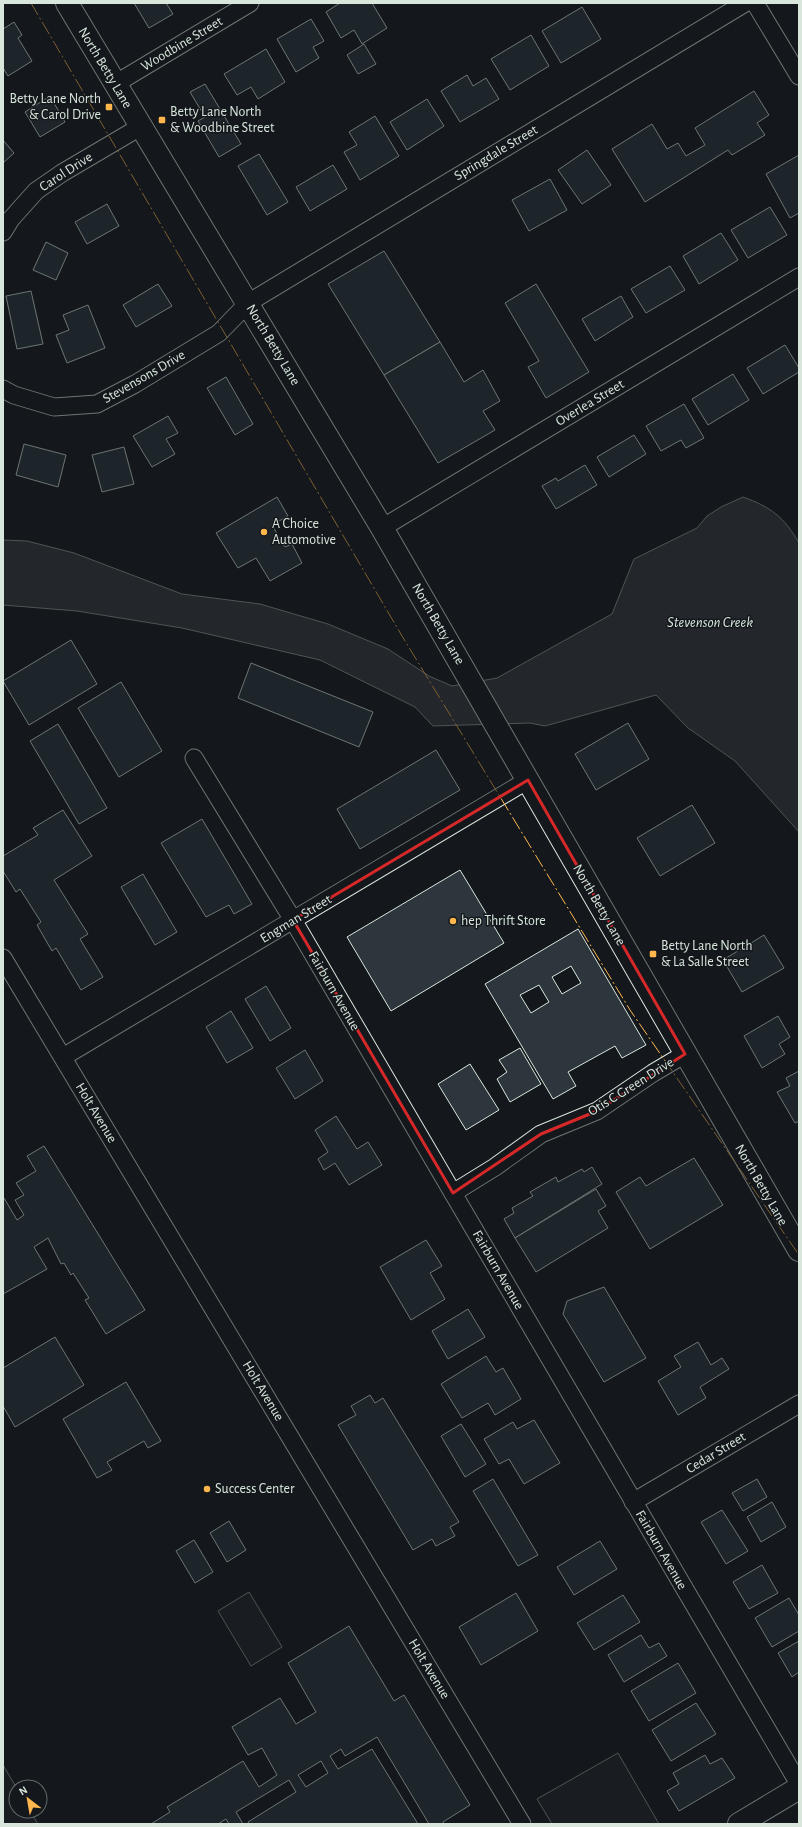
<svg xmlns="http://www.w3.org/2000/svg" width="802" height="1827" font-family="'Alegreya Sans',sans-serif">
  <style>
    .green { fill: #202428; stroke: #939e99 }
    .water { fill: #363b3e; stroke: #939e99 }
    .building { fill: #2c363c; stroke: #d8e6dc; fill-rule: evenodd }
    .lines { fill: none; stroke-linecap: round; stroke-linejoin: round }
    .street-casing { stroke: #d8e6dc; stroke-width: 19 }
    .secondary-casing { stroke: #d8e6dc; stroke-width: 24 }
    .street { stroke: #14181c; stroke-width: 17 }
    .secondary { stroke: #14181c; stroke-width: 22 }
    .power { stroke: #ffb74d; stroke-width: 1; stroke-dasharray: 14 3 2 3; stroke-linecap: butt }
    .marked { fill: none; stroke: #d62828; stroke-width: 3; stroke-linejoin: round }
    .poi-dot { fill: #ffb74d; stroke: #14181c; stroke-width: 1.5 }
    .labels { text-anchor: middle; dominant-baseline: central; stroke-width: 3; stroke-linejoin: round; paint-order: stroke }
    .street-label { font-size: 14px; fill: #d8e6dc; stroke: #14181c }
    .poi-label { font-size: 14px; fill: #d8e6dc; stroke: #14181c; text-anchor: start }
    .water-label { font-size: 15px; font-style: italic; fill: #d8e6dc; stroke: #14181c }
  </style>
  <rect width="100%" height="100%" fill="#14181c"/>
  <g class="green">
    <polygon points="249,1592 282,1647 251,1666 218,1611"/>
    <polygon points="618,1753 659,1824 552,1824 537,1799"/>
    <polygon points="3,1765 16,1787 16,1811 30,1811 38,1824 3,1824"/>
  </g>
  <path class="water" d="M743,497C771,507 784,517 799,543V832L735,761L688,728L656,695L545,726L530,723L433,726L415,707L320,660L182,628L77,611L3,605V540L27,541L74,553L182,594L260,604L328,624L388,649L429,676L452,686L497,678L612,614L634,559L697,528L707,516L721,507Z"/>
  <g class="building">
    <polygon points="134,3 166,3 173,14 149,28"/>
    <polygon points="340,3 372,3 387,28 362,44 354,30 341,38 326,12"/>
    <polygon points="582,7 601,39 561,63 542,31"/>
    <polygon points="311,19 324,41 313,47 319,58 296,72 277,39"/>
    <polygon points="14,22 22,35 18,38 32,61 8,76 3,68 3,29"/>
    <polygon points="531,35 549,66 510,90 491,59"/>
    <polygon points="364,44 376,64 358,74 347,55"/>
    <polygon points="266,49 285,82 258,99 251,87 237,95 224,74"/>
    <polygon points="467,75 473,86 486,78 499,99 460,122 441,91"/>
    <polygon points="205,84 241,144 219,157 198,121 205,117 190,92"/>
    <polygon points="754,91 769,115 757,123 765,135 732,155 728,150 645,202 612,149 652,124 667,149 678,143 686,156 705,145 695,128"/>
    <polygon points="50,96 65,122 40,137 25,112"/>
    <polygon points="427,99 444,126 407,150 390,122"/>
    <polygon points="375,116 399,156 360,180 344,152 357,145 349,132"/>
    <polygon points="3,140 14,153 3,163"/>
    <polygon points="587,150 611,185 582,204 558,170"/>
    <polygon points="259,154 288,202 267,215 238,166"/>
    <polygon points="799,155 799,213 790,218 766,174"/>
    <polygon points="333,165 347,189 310,211 296,187"/>
    <polygon points="550,179 567,210 529,231 512,200"/>
    <polygon points="107,204 119,226 87,244 75,222"/>
    <polygon points="770,207 787,235 748,258 731,230"/>
    <polygon points="721,233 738,260 699,284 683,256"/>
    <polygon points="46,242 68,253 56,280 33,270"/>
    <polygon points="384,251 440,342 384,375 328,284"/>
    <polygon points="670,266 685,290 646,313 631,289"/>
    <polygon points="158,284 172,306 136,327 123,305"/>
    <polygon points="536,284 589,372 546,398 528,367 539,361 505,303"/>
    <polygon points="31,291 43,344 17,349 6,296"/>
    <polygon points="621,296 633,317 595,341 582,319"/>
    <polygon points="88,305 105,348 67,363 56,335 69,330 63,315"/>
    <polygon points="440,342 464,382 483,370 500,401 483,411 495,430 438,463 384,375"/>
    <polygon points="785,345 799,368 799,372 763,394 747,368"/>
    <polygon points="733,374 749,400 708,425 692,399"/>
    <polygon points="226,377 253,424 235,435 207,388"/>
    <polygon points="684,404 704,438 686,448 681,440 661,451 646,426"/>
    <polygon points="168,416 178,433 166,439 175,454 152,467 133,436"/>
    <polygon points="634,435 646,454 609,477 597,457"/>
    <polygon points="24,444 66,455 58,487 16,475"/>
    <polygon points="124,447 134,484 102,492 92,455"/>
    <polygon points="585,465 597,485 556,509 542,486 556,478 558,481"/>
    <polygon points="277,497 288,516 272,525 285,547 292,544 302,563 270,581 256,558 238,568 216,533"/>
    <polygon points="71,640 97,684 29,725 3,681"/>
    <polygon points="251,663 373,712 359,747 238,698"/>
    <polygon points="121,682 162,751 119,777 78,708"/>
    <polygon points="628,723 649,759 596,790 575,754"/>
    <polygon points="58,724 107,808 79,824 30,741"/>
    <polygon points="436,750 460,790 360,849 337,809"/>
    <polygon points="692,805 715,843 660,876 637,838"/>
    <polygon points="63,810 92,856 54,880 88,934 80,939 103,977 81,990 56,948 52,951 37,925 41,922 20,889 16,892 3,871 3,856 38,835 33,828"/>
    <polygon points="202,819 252,904 234,914 229,905 206,917 161,843"/>
    <polygon points="460,870 504,943 391,1011 347,937"/>
    <polygon points="143,874 177,932 155,945 121,887"/>
    <path d="M578,929L646,1045L622,1058L615,1046L568,1072L576,1086L553,1099L485,984ZM571,966L581,983L562,994L552,977ZM539,985L549,1002L531,1013L520,995Z"/>
    <polygon points="764,935 784,968 742,992 723,960"/>
    <polygon points="266,986 291,1028 270,1041 245,999"/>
    <polygon points="231,1011 253,1048 227,1063 206,1027"/>
    <polygon points="778,1016 790,1037 779,1044 785,1054 762,1068 744,1036"/>
    <polygon points="520,1048 541,1084 510,1102 497,1079 507,1072 499,1060"/>
    <polygon points="305,1050 323,1081 295,1099 276,1068"/>
    <polygon points="470,1064 499,1110 466,1130 438,1084"/>
    <polygon points="799,1071 799,1121 795,1123 777,1092 790,1086 786,1078"/>
    <polygon points="336,1116 357,1149 368,1142 382,1165 349,1185 335,1163 324,1170 318,1159 328,1152 315,1130"/>
    <polygon points="44,1146 145,1310 106,1334 85,1300 89,1298 73,1273 71,1275 64,1263 61,1264 48,1238 34,1247 47,1269 3,1294 3,1199 4,1198 17,1220 24,1215 15,1200 24,1195 16,1183 36,1171 27,1156"/>
    <polygon points="694,1158 723,1205 650,1249 616,1192 640,1177 646,1186"/>
    <polygon points="592,1167 602,1184 515,1238 504,1219 514,1213 512,1208 533,1196 530,1192 556,1177 558,1182 582,1169 584,1172"/>
    <polygon points="596,1189 606,1206 598,1211 608,1228 536,1272 515,1238"/>
    <polygon points="426,1240 442,1266 430,1273 445,1299 411,1320 380,1267"/>
    <polygon points="604,1287 646,1358 604,1382 563,1314 567,1301"/>
    <polygon points="468,1309 485,1337 448,1359 432,1331"/>
    <polygon points="55,1337 84,1385 15,1427 3,1406 3,1368"/>
    <polygon points="698,1342 711,1365 722,1358 729,1369 700,1387 706,1398 678,1415 658,1381 681,1367 674,1356"/>
    <polygon points="486,1356 496,1372 503,1368 521,1399 495,1415 488,1403 462,1418 441,1384"/>
    <polygon points="126,1382 161,1441 148,1448 144,1441 107,1462 112,1470 97,1478 63,1419"/>
    <polygon points="370,1395 375,1403 383,1398 459,1522 450,1527 455,1536 436,1546 432,1539 413,1550 338,1425 356,1415 351,1406"/>
    <polygon points="534,1420 560,1463 524,1484 509,1459 499,1464 484,1439 513,1422 517,1429"/>
    <polygon points="461,1424 486,1464 465,1477 441,1436"/>
    <polygon points="493,1479 538,1555 518,1566 473,1491"/>
    <polygon points="757,1479 767,1497 743,1511 732,1493"/>
    <polygon points="772,1502 786,1527 761,1542 747,1517"/>
    <polygon points="722,1510 748,1551 726,1564 701,1522"/>
    <polygon points="229,1521 246,1550 227,1562 210,1533"/>
    <polygon points="194,1540 213,1572 195,1583 176,1551"/>
    <polygon points="600,1541 617,1569 574,1595 557,1567"/>
    <polygon points="762,1565 778,1593 749,1609 733,1582"/>
    <polygon points="516,1593 538,1631 481,1665 459,1627"/>
    <polygon points="623,1595 640,1622 594,1650 577,1623"/>
    <polygon points="789,1598 799,1615 799,1631 772,1647 755,1618"/>
    <path d="M349,1626L394,1701L404,1695L470,1805L443,1822L444,1824H429L377,1737L345,1756L341,1749L330,1756L338,1769L372,1749L418,1824H249L248,1822L296,1792L289,1780L236,1812L243,1824H229L226,1819L218,1824H151L170,1812L167,1807L243,1761L259,1787L277,1775L262,1748L248,1755L232,1727L280,1698L296,1724L316,1712L288,1663ZM321,1761L328,1773L306,1787L298,1775Z"/>
    <polygon points="641,1635 649,1648 659,1643 667,1656 624,1682 608,1655"/>
    <polygon points="799,1641 799,1672 792,1677 778,1653"/>
    <polygon points="678,1663 696,1693 649,1721 631,1691"/>
    <polygon points="696,1703 716,1734 671,1761 652,1730"/>
    <polygon points="705,1755 710,1764 722,1758 735,1778 679,1811 667,1791 679,1784 673,1773"/>
  </g>
  <g class="lines">
    <defs>
      <g id="street">
        <polyline points="755,3 799,76"/>
        <polyline points="115,84 250,3"/>
        <polyline points="3,232 11,219 36,191 62,173 140,127"/>
        <polyline points="3,389 14,395 54,407 97,404 135,384 219,333 248,303 745,3"/>
        <polyline points="382,528 799,277"/>
        <polyline points="194,758 293,920 799,1784"/>
        <polyline points="3,958 522,1824"/>
        <polyline points="63,1057 528,780"/>
        <polyline points="453,1193 495,1167 541,1134 597,1111 653,1073 685,1054"/>
        <polyline points="633,1502 799,1404"/>
      </g>
      <g id="secondary">
        <polyline points="67,3 382,528 799,1250"/>
        <polyline points="739,1824 799,1788"/>
      </g>
    </defs>
    <use href="#street" class="street-casing"/>
    <use href="#secondary" class="secondary-casing"/>
    <use href="#street" class="street"/>
    <use href="#secondary" class="secondary"/>
    <polyline class="power" points="31,3 402,636 630,1010 799,1255"/>
  </g>
  <path d="M0 0H802V1827H0ZM528,780L685,1054L597,1111L541,1134L453,1193L293,920Z" fill="#14181c" fill-opacity=".55" fill-rule="evenodd"/>
  <path class="marked" d="M528,780L685,1054L597,1111L541,1134L453,1193L293,920Z"/>
  <g class="poi-dot">
    <rect x="105" y="103" width="8" height="8" rx="2"/>
    <rect x="158" y="116" width="8" height="8" rx="2"/>
    <circle cx="264" cy="532" r="4"/>
    <circle cx="453" cy="921" r="4"/>
    <rect x="649" y="950" width="8" height="8" rx="2"/>
    <circle cx="207" cy="1489" r="4"/>
  </g>
  <g class="labels">
    <g class="street-label">
      <text transform="translate(182 44) rotate(-31)">Woodbine Street</text>
      <text transform="translate(105 68) rotate(59)">North Betty Lane</text>
      <text transform="translate(496 153) rotate(-31)">Springdale Street</text>
      <text transform="translate(66 172) rotate(-33)">Carol Drive</text>
      <text transform="translate(273 345) rotate(59)">North Betty Lane</text>
      <text transform="translate(144 377) rotate(-30)">Stevensons Drive</text>
      <text transform="translate(590 403) rotate(-31)">Overlea Street</text>
      <text transform="translate(438 624) rotate(60)">North Betty Lane</text>
      <text transform="translate(599 905) rotate(60)">North Betty Lane</text>
      <text transform="translate(296 919) rotate(-31)">Engman Street</text>
      <text transform="translate(334 991) rotate(60)">Fairburn Avenue</text>
      <text transform="translate(631 1087) rotate(-32)">Otis C Green Drive</text>
      <text transform="translate(96 1113) rotate(59)">Holt Avenue</text>
      <text transform="translate(761 1185) rotate(60)">North Betty Lane</text>
      <text transform="translate(498 1270) rotate(60)">Fairburn Avenue</text>
      <text transform="translate(263 1391) rotate(59)">Holt Avenue</text>
      <text transform="translate(716 1453) rotate(-31)">Cedar Street</text>
      <text transform="translate(661 1550) rotate(60)">Fairburn Avenue</text>
      <text transform="translate(429 1669) rotate(59)">Holt Avenue</text>
    </g>
    <g class="poi-label">
      <text x="101" y="99" text-anchor="end">Betty Lane North<tspan x="101" dy="16">&amp; Carol Drive</tspan></text>
      <text x="170" y="112">Betty Lane North<tspan x="170" dy="16">&amp; Woodbine Street</tspan></text>
      <text x="272" y="524">A Choice<tspan x="272" dy="16">Automotive</tspan></text>
      <text x="461" y="921">hep Thrift Store</text>
      <text x="661" y="946">Betty Lane North<tspan x="661" dy="16">&amp; La Salle Street</tspan></text>
      <text x="215" y="1489">Success Center</text>
    </g>
    <g class="water-label">
      <text x="710" y="622">Stevenson Creek</text>
    </g>
  </g>
  <rect width="802" height="1827" fill="none" stroke="#d8e6dc" stroke-width="8"/>
  <g transform="translate(28 1799) rotate(329)"><circle r="19" fill="#14181c" stroke="#626a69"/>
  <path d="M0-3L7 15L0 10L-7 15Z" fill="#ffb74d"/>
  <text y="-6" font-size="11" font-weight="bold" text-anchor="middle" fill="#d8e6dc">N</text>
  </g>
</svg>
